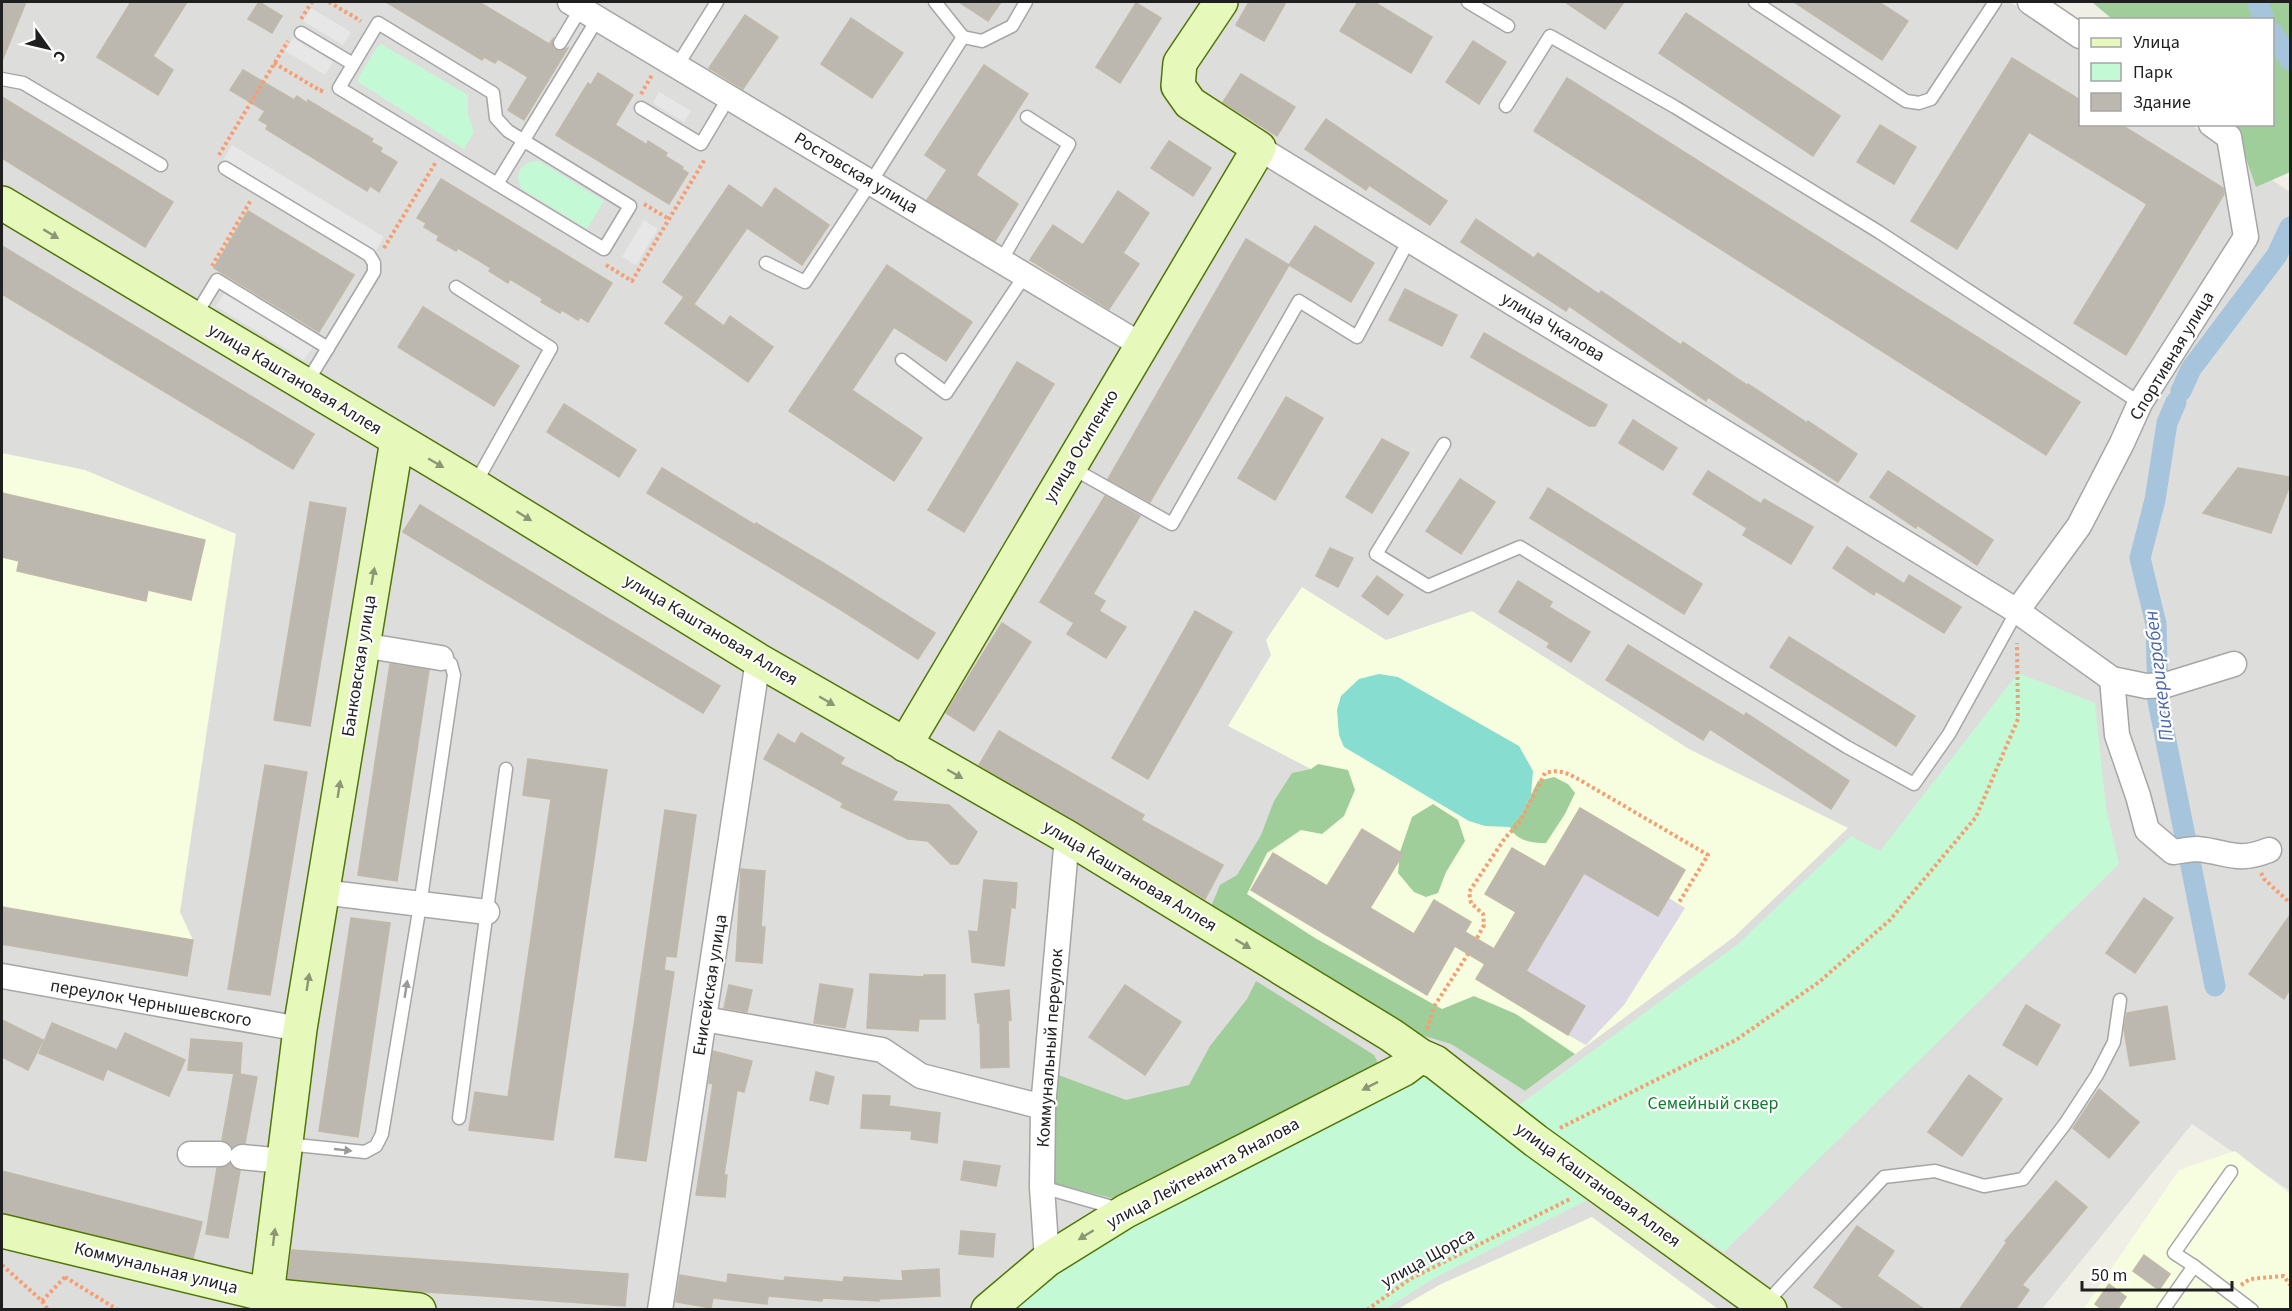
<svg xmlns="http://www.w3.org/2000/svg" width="2292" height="1311" font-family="'Source Sans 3',sans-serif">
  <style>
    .residential { fill: #dddddc }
    .education { fill: #f7fee0 }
    .forest { fill: #9fce9b }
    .park { fill: #c4f9d5 }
    .pitch { fill: #86ddd0 }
    .parking { fill: #e7e7e7 }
    .plaza { fill: #dddae6 }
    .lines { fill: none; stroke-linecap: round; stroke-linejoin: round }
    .canal { stroke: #a7c4dd; stroke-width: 21 }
    .building { fill: #bdb8af; stroke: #c1b9a8; stroke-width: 1.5 }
    .lane-casing { stroke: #a6a6a6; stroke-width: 15 }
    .street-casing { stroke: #a6a6a6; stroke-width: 27 }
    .secondary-casing { stroke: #507607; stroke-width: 36 }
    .path { stroke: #f79d70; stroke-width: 4; stroke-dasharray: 3 3; stroke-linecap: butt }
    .lane { stroke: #fff; stroke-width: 12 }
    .street { stroke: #fff; stroke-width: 24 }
    .secondary { stroke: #e7f8bb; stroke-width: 33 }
    .oneway { fill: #8d9675 }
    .oneway2 { fill: #9a9a9a }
    .labels { text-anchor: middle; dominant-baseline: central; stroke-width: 4.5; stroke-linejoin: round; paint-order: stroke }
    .street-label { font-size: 18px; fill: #1f1f1f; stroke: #fff }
    .park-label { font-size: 18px; fill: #0e7d31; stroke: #fff }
    .water-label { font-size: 20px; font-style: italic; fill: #4d67ae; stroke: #fff }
  </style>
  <rect width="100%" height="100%" fill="#f0efe6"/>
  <polygon class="residential" points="2,2 2010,2 2080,49 2080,124 2191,125 2290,192 2290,1191 2192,1124 2042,1309 2,1310"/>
  <g class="education">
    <polygon points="2,453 85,470 236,534 180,912 193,940 187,976 2,944"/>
    <polygon points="1302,587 1386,640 1472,611 1689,749 1848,828 1734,937 1525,1091 1233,905 1311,769 1228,726 1271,655 1266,640"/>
    <polygon points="2235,1151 2290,1194 2290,1309 2083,1310 2179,1170"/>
    <polygon points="1592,1217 1718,1309 1398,1309 1441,1284"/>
  </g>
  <g class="forest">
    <polygon points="2092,2 2290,2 2290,172 2256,187 2237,133 2228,125 2272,124 2272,20 2112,19"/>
    <polygon points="1318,764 1348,770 1355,790 1344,816 1322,834 1301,830 1267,853 1247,894 1315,938 1442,1009 1474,996 1516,1014 1575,1054 1525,1091 1451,1044 1405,1030 1210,909 1220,885 1237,875 1261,835 1274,801 1292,773 1311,769"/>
    <path d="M1554,777L1568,784L1575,793L1565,814L1546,843C1532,843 1516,841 1510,827L1522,813L1538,781Z"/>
    <polygon points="1433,804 1458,820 1465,841 1446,872 1438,893 1426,897 1414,892 1398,873 1400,852 1412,817"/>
    <polygon points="1256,981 1374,1055 1381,1069 1127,1202 1051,1183 1053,1073 1126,1100 1189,1085 1210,1046 1247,999"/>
  </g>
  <g class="park">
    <polygon points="381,44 468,95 468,114 474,132 464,149 358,82 358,78 377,47"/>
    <path d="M534,161H539L604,201L587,229L522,189C514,176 519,164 534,161Z"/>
    <polygon points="2018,673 2095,703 2106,808 2119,864 1724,1252 1624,1181 1431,1280 1386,1309 1006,1310 1081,1251 1416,1070 1492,1125 1738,944 1851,836 1880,851"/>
  </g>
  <polygon class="pitch" points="1379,674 1398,677 1519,746 1533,771 1531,795 1522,813 1510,827 1485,826 1469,821 1344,747 1339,735 1337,710 1341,696 1359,679"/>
  <g class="parking">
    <polygon points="311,8 351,32 343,45 303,21"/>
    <polygon points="293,38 333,62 325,75 285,51"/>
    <polygon points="659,92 691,111 684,122 653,103"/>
    <polygon points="232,145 384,237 375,252 223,160"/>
    <polygon points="644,220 658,229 636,265 622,257"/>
    <polygon points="224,293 313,346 304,360 216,306"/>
  </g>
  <polygon class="plaza" points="1584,873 1658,916 1669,898 1685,908 1624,1005 1586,1045 1568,1035 1585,1006 1526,971"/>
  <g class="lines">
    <g class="canal">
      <polyline points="2258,2 2264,20"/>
      <polyline points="2272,32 2290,60"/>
      <polyline points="2181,391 2191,369 2277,255 2290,227"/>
      <polyline points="2176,402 2167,423 2155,500 2140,558 2156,624 2158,701 2215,986"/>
    </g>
  </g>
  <g class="building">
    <polygon points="2,2 26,2 2,61"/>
    <polygon points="131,2 187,2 153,56 173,70 158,95 97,57"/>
    <polygon points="259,2 282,16 272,33 248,19"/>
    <polygon points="386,2 479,2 549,44 553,39 553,46 556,50 560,51 568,48 524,120 508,110 528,77 498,59 495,63 484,57 482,60"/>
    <polygon points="959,2 1001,2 988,21"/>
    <polygon points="1249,2 1286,2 1264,41 1236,25"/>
    <polygon points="1358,2 1374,2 1432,37 1411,73 1340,31"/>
    <polygon points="1565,2 1624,2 1605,29"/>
    <polygon points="1794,2 1879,2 1908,21 1882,60"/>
    <polygon points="1136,3 1161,18 1120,83 1096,67"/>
    <polygon points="1686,13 1840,116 1813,156 1659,53"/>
    <polygon points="745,15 778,37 743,89 709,68"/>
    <polygon points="851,18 903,53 872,98 821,64"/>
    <polygon points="1473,41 1506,62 1479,104 1446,82"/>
    <polygon points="2012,58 2080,100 2080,124 2120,124 2223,188 2224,194 2126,355 2074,323 2147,204 2029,132 1957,249 1911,221"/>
    <polygon points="984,65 1028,94 976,175 1018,204 995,241 927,200 947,170 925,155"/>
    <polygon points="243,70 294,100 297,96 307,103 308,100 373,139 371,142 382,148 380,152 397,162 379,192 370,186 367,191 266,129 268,125 259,120 265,111 230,90"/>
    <polygon points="598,73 633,95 615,125 647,145 648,141 667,153 665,156 683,167 682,169 688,173 669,204 556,135 588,83 591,85"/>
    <polygon points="1241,74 1295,107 1277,136 1223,102"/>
    <polygon points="1567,78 2080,402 2046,455 1534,131"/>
    <polygon points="2,97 173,202 145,247 2,158"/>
    <polygon points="1326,119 1447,201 1430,225 1369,185 1366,190 1305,149"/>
    <polygon points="1880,125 1916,147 1894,184 1857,162"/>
    <polygon points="1169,141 1211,168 1193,196 1151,168"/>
    <polygon points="441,179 612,283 588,322 580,317 578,320 562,310 560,313 541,302 543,299 510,279 508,283 489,271 491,268 458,248 456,251 437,240 439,236 424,227 426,223 417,218"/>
    <polygon points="729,185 762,208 775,188 829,225 802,265 747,228 694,304 663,282"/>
    <polygon points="1118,191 1149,213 1123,253 1139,264 1109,309 1030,260 1053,225 1083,245"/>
    <polygon points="248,211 354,275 319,332 214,268"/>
    <polygon points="1476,219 1534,258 1538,253 1599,294 1601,291 1681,345 1683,342 1747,385 1748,384 1807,423 1808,421 1857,454 1838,482 1708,397 1706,401 1569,306 1566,311 1461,242"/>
    <polygon points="1315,226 1374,263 1351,302 1289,265"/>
    <polygon points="1246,239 1289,265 1150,502 1108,479"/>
    <polygon points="2,246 314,434 293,469 2,294"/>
    <polygon points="887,265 972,322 946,361 894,327 852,390 922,438 894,481 789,411"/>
    <polygon points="1405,289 1457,315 1442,346 1389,320"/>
    <polygon points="684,297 724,326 730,316 773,347 748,382 665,323"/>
    <polygon points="423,307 519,366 494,406 398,347"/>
    <polygon points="1484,333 1607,405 1595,426 1589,426 1471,357"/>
    <polygon points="1017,362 1054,384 964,532 928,510"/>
    <polygon points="1286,397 1323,418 1275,500 1238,478"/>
    <polygon points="564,404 636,450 619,477 547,432"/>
    <polygon points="1633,420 1677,448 1663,470 1619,443"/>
    <polygon points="1382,439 1409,453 1372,513 1346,497"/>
    <polygon points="662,468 755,525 756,523 835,570 935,633 918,659 838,608 647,493"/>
    <polygon points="2238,468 2290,477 2290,485 2271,533 2203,513"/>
    <polygon points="1708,471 1761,504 1764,499 1813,527 1791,564 1743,535 1747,528 1693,494"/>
    <polygon points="1888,471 1993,540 1977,565 1917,525 1916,528 1870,497"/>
    <polygon points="1460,479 1495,502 1461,554 1426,531"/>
    <polygon points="1548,488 1702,584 1684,614 1530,518"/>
    <polygon points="2,493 205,540 191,600 148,590 146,601 17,571 19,561 2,557"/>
    <polygon points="1105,496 1140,516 1093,594 1105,601 1099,611 1126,627 1106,658 1067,634 1074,623 1040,602"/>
    <polygon points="310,502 346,508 310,726 274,720"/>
    <polygon points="420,505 720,686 703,713 403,532"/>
    <polygon points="1847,547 1904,584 1909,575 1961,607 1944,633 1876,591 1874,595 1833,568"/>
    <polygon points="1330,548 1353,558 1338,587 1316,576"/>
    <polygon points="1377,576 1403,595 1388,615 1362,596"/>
    <polygon points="1518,581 1552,602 1549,607 1590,632 1571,662 1547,647 1550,643 1499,612"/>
    <polygon points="1195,611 1232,632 1148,779 1112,758"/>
    <polygon points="1002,623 1031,642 974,731 946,713"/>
    <polygon points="1789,637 1915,716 1896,746 1770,667"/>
    <polygon points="1628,645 1744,716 1746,713 1849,781 1831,809 1710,729 1703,740 1606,680"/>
    <polygon points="390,664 429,670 397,881 358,875"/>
    <polygon points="999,731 1144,815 1141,820 1223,865 1205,899 979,765"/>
    <polygon points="801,733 844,758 840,764 897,792 892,801 949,805 977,832 958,864 951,864 928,841 908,839 841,807 843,803 764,759 778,734 795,744"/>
    <polygon points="528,759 607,770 553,1140 469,1130 475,1092 508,1097 551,799 523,795"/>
    <polygon points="265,765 307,772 270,995 228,989"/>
    <polygon points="1580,808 1685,870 1658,916 1584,873 1526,971 1585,1006 1568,1035 1476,979 1485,964 1455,946 1427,995 1251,890 1273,853 1327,886 1362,829 1403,854 1370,908 1414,934 1434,900 1471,922 1465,932 1494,949 1516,912 1485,894 1512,848 1545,867"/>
    <polygon points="665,810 696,815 676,957 666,956 664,970 674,972 646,1161 615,1157"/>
    <polygon points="741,869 765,871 761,927 765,927 762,963 736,961"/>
    <polygon points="984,880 1017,883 1015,908 1011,907 1004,966 972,962 969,931 978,932"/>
    <polygon points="2144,898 2173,918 2135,973 2106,953"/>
    <polygon points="2,907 193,940 187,976 2,944"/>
    <polygon points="2290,915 2290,989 2284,999 2249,974"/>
    <polygon points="351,918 390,923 358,1137 319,1131"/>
    <polygon points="870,974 924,977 924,975 945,975 945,1019 919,1019 918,1031 867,1028"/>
    <polygon points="820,984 853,989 845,1028 814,1023"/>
    <polygon points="729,985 752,990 747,1012 724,1008"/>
    <polygon points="1125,985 1181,1022 1145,1075 1089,1037"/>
    <polygon points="1009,990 1011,1020 1008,1021 1009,1067 981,1068 980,1023 978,1023 975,994"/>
    <polygon points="2026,1005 2060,1025 2037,1065 2003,1045"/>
    <polygon points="2167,1006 2175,1059 2130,1066 2124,1029 2127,1013"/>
    <polygon points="2,1020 43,1040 28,1070 2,1057"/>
    <polygon points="52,1023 117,1050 125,1033 185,1060 169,1096 107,1069 103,1080 39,1053"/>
    <polygon points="191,1039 242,1043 240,1074 188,1070"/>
    <polygon points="713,1051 752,1061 744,1092 737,1090 724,1175 727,1175 725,1197 696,1195 713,1084 709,1083"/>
    <polygon points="816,1072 834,1077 828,1104 810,1100"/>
    <polygon points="234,1073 257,1077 245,1143 237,1144 232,1147 222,1140"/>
    <polygon points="1969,1075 2002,1099 1962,1156 1928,1132"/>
    <polygon points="2099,1089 2139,1122 2109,1158 2073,1128"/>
    <polygon points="863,1095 890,1096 889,1106 940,1113 937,1143 911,1139 912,1131 861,1128"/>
    <polygon points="964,1161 1000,1166 996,1186 961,1180"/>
    <polygon points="230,1164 240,1171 228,1238 206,1234 217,1168"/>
    <polygon points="2,1171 202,1222 193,1258 2,1213"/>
    <polygon points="2056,1181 2087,1207 2022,1285 2029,1290 2015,1310 1959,1310 2007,1242 2005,1241"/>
    <polygon points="1857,1226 1894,1251 1877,1276 1925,1310 1847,1310 1814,1287"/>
    <polygon points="961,1231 995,1234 993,1257 959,1254"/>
    <polygon points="292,1250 628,1274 625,1306 413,1291 288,1278"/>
    <polygon points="2144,1255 2170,1274 2159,1290 2133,1271"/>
    <polygon points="939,1269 940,1296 879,1299 879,1301 822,1298 822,1301 768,1296 767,1304 713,1298 711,1308 676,1302 680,1275 727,1283 728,1274 784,1281 785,1277 843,1282 844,1277 903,1281 902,1271"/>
    <polygon points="2109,1284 2126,1297 2117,1310 2103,1310 2095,1304"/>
  </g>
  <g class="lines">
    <defs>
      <g id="lane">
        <polyline points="935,2 963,37"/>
        <polyline points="1468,2 1508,26"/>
        <polyline points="1755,2 1906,101 1919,103 1931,99 1995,2"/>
        <polygon points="378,23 493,93 496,118 508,131 630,206 604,249 339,88"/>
        <polyline points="301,33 353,64"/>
        <polyline points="560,43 581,8"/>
        <polyline points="677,66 717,2"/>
        <polyline points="2,79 23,83 161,165"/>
        <polyline points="1506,106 1550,36 1675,107 1879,232 2140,403"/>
        <polyline points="641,108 701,144 729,97"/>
        <polyline points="225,168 369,255 374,263 374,272 306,384"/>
        <polyline points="497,184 598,18"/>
        <polyline points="1001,261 1069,144 1027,117"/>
        <polyline points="766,263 805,282 871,182 963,37 982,41 1012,26 1026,2"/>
        <polyline points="456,287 551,348 475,484"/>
        <polyline points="194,318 217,280 328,348"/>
        <polyline points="902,360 946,393 1025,275"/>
        <polyline points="1444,444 1376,554 1428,586 1520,547 1847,747 1914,784 1949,734 2017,611"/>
        <polyline points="1072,468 1172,524 1299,301 1357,337 1409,240"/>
        <polyline points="459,1118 506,769"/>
        <polyline points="286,1144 365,1152 376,1146 382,1134 420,905 454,675 451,664 441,658"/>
        <polyline points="1042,1187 1119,1209"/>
        <polyline points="2194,1266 2174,1253 2231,1172"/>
        <polyline points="1765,1304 1884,1177 1935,1171 1984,1186 2023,1179 2065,1124 2097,1075 2114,1042 2120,1000"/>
        <polyline points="2163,1310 2194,1266 2252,1310"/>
      </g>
      <g id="street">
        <polyline points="570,2 1141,345"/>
        <polyline points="2030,2 2080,36"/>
        <polyline points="1259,148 2017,611 2112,679 2146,686 2166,685 2234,664"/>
        <polyline points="2017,611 2079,526 2122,443 2140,403 2246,237 2229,137 2211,124"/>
        <polyline points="362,645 441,658"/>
        <path d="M2112,679L2117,735L2138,796L2147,830L2173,852C2181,851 2190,849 2197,849C2229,852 2236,863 2269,850"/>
        <polyline points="322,892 487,912"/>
        <polyline points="2,976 300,1029"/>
        <polyline points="704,1019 882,1050 921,1076 1043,1107"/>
        <polyline points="190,1154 220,1154"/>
        <polyline points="242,1157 283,1161"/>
        <polyline points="1047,1260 1042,1187 1043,1107 1067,837"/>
        <polyline points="660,1310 758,660"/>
      </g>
      <g id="secondary">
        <polyline points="2,203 475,486 758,660 1067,837 1391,1035 1421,1056 1435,1062 1536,1141 1770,1310"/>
        <polyline points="905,745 1259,148 1190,103 1178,86 1180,63 1221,2"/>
        <polyline points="2,1231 267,1295 419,1310"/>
        <polyline points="267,1295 300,1029 397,440"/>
        <polyline points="988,1310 1047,1260 1126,1211 1404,1069 1421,1056"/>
      </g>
    </defs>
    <use href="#lane" class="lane-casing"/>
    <use href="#street" class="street-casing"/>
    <use href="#secondary" class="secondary-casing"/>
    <g class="path">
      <polyline points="329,2 361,21"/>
      <polyline points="301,19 312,2"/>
      <polyline points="274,63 321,91 323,87"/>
      <polyline points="641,94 652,75"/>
      <polyline points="219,155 288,41"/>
      <polyline points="644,204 669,219"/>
      <polyline points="384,248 436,162"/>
      <polyline points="606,265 632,281 705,159"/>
      <polyline points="212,266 251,200"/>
      <polyline points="2261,873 2264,879 2290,903"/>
      <path d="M1477,938L1484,925L1483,914L1471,903L1469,892L1505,838L1519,823L1545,773C1561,768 1571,775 1585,783L1708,855L1678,904"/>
      <polyline points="1427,1029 1435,1005 1468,954"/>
      <polyline points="1560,1128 1736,1040 1819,982 1890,920 1976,817 2018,719 2017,643"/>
      <polyline points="2,1265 42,1301 48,1310"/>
      <polyline points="65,1277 118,1310"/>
      <polyline points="2241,1285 2250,1279 2284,1276 2290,1285"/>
      <polyline points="42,1301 65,1277"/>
      <polyline points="1367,1310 1410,1279 1572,1198"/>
    </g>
    <use href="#lane" class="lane"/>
    <use href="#street" class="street"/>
    <use href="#secondary" class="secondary"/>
  </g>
  <defs><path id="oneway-solid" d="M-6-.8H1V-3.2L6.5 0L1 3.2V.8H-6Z" transform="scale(1.5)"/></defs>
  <g class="oneway">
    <use href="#oneway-solid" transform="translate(51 234) rotate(31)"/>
    <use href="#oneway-solid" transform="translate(436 463) rotate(30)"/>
    <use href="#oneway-solid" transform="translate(524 516) rotate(32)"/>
    <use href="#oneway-solid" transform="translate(373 576) rotate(-80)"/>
    <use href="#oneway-solid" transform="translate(827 701) rotate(30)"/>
    <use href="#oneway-solid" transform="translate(955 774) rotate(30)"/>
    <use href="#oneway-solid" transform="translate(339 789) rotate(-81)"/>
    <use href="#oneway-solid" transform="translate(1243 944) rotate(31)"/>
    <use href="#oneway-solid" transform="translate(308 982) rotate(-81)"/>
    <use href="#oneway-solid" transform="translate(1370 1086) rotate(153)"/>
    <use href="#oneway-solid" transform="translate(1086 1235) rotate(148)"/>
    <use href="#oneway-solid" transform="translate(274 1237) rotate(-83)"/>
  </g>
  <g class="oneway2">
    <use href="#oneway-solid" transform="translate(406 989) rotate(-81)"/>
    <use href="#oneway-solid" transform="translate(343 1150) rotate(6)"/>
  </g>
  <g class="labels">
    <g class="street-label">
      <text transform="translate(856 173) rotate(31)">Ростовская улица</text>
      <text transform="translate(1553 327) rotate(31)">улица Чкалова</text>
      <text transform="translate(2172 356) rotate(-59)">Спортивная улица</text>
      <text transform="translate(295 379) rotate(31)">улица Каштановая Аллея</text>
      <text transform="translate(1081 446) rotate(-59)">улица Осипенко</text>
      <text transform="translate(711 630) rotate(31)">улица Каштановая Аллея</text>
      <text transform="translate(359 666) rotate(-81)">Банковская улица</text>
      <text transform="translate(1130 876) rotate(31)">улица Каштановая Аллея</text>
      <text transform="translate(710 985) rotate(-81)">Енисейская улица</text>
      <text transform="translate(151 1003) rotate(10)">переулок Чернышевского</text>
      <text transform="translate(1050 1048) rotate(-86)">Коммунальный переулок</text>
      <text transform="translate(1203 1173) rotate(-28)">улица Лейтенанта Яналова</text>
      <text transform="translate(1598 1185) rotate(36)">улица Каштановая Аллея</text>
      <text transform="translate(1428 1258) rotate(-29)">улица Щорса</text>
      <text transform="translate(156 1268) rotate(14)">Коммунальная улица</text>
    </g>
    <g class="park-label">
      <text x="1713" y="1103">Семейный сквер</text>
    </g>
    <g class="water-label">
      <text transform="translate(2159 676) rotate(-97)">Пискериграбен</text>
    </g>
  </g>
  <rect width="2292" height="1311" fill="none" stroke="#1f1f1f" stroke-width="6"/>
  <rect x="2079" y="18" width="195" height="108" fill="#ffffff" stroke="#a5a5a5" stroke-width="1.5"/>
  <rect x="2091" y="38" width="30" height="9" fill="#e7f8bb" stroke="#a5a5a5" stroke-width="1.5"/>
  <text x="2133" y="48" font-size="18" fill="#1f1f1f">Улица</text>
  <rect x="2091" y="63" width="30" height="18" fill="#c4f9d5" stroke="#a5a5a5" stroke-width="1.5"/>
  <text x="2133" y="78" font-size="18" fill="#1f1f1f">Парк</text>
  <rect x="2091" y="93" width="30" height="18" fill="#bdb8af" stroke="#a5a5a5" stroke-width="1.5"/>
  <text x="2133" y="108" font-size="18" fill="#1f1f1f">Здание</text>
  <g transform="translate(48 48) rotate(124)" stroke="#ffffff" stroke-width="4.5" paint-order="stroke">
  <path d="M0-4.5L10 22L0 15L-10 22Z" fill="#1f1f1f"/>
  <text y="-9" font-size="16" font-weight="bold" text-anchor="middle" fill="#1f1f1f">С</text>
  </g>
  <path d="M2082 1281v9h150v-9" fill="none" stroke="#1f1f1f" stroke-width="3"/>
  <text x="2091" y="1281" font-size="18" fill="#1f1f1f" stroke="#ffffff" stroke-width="4.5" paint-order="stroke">50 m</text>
</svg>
